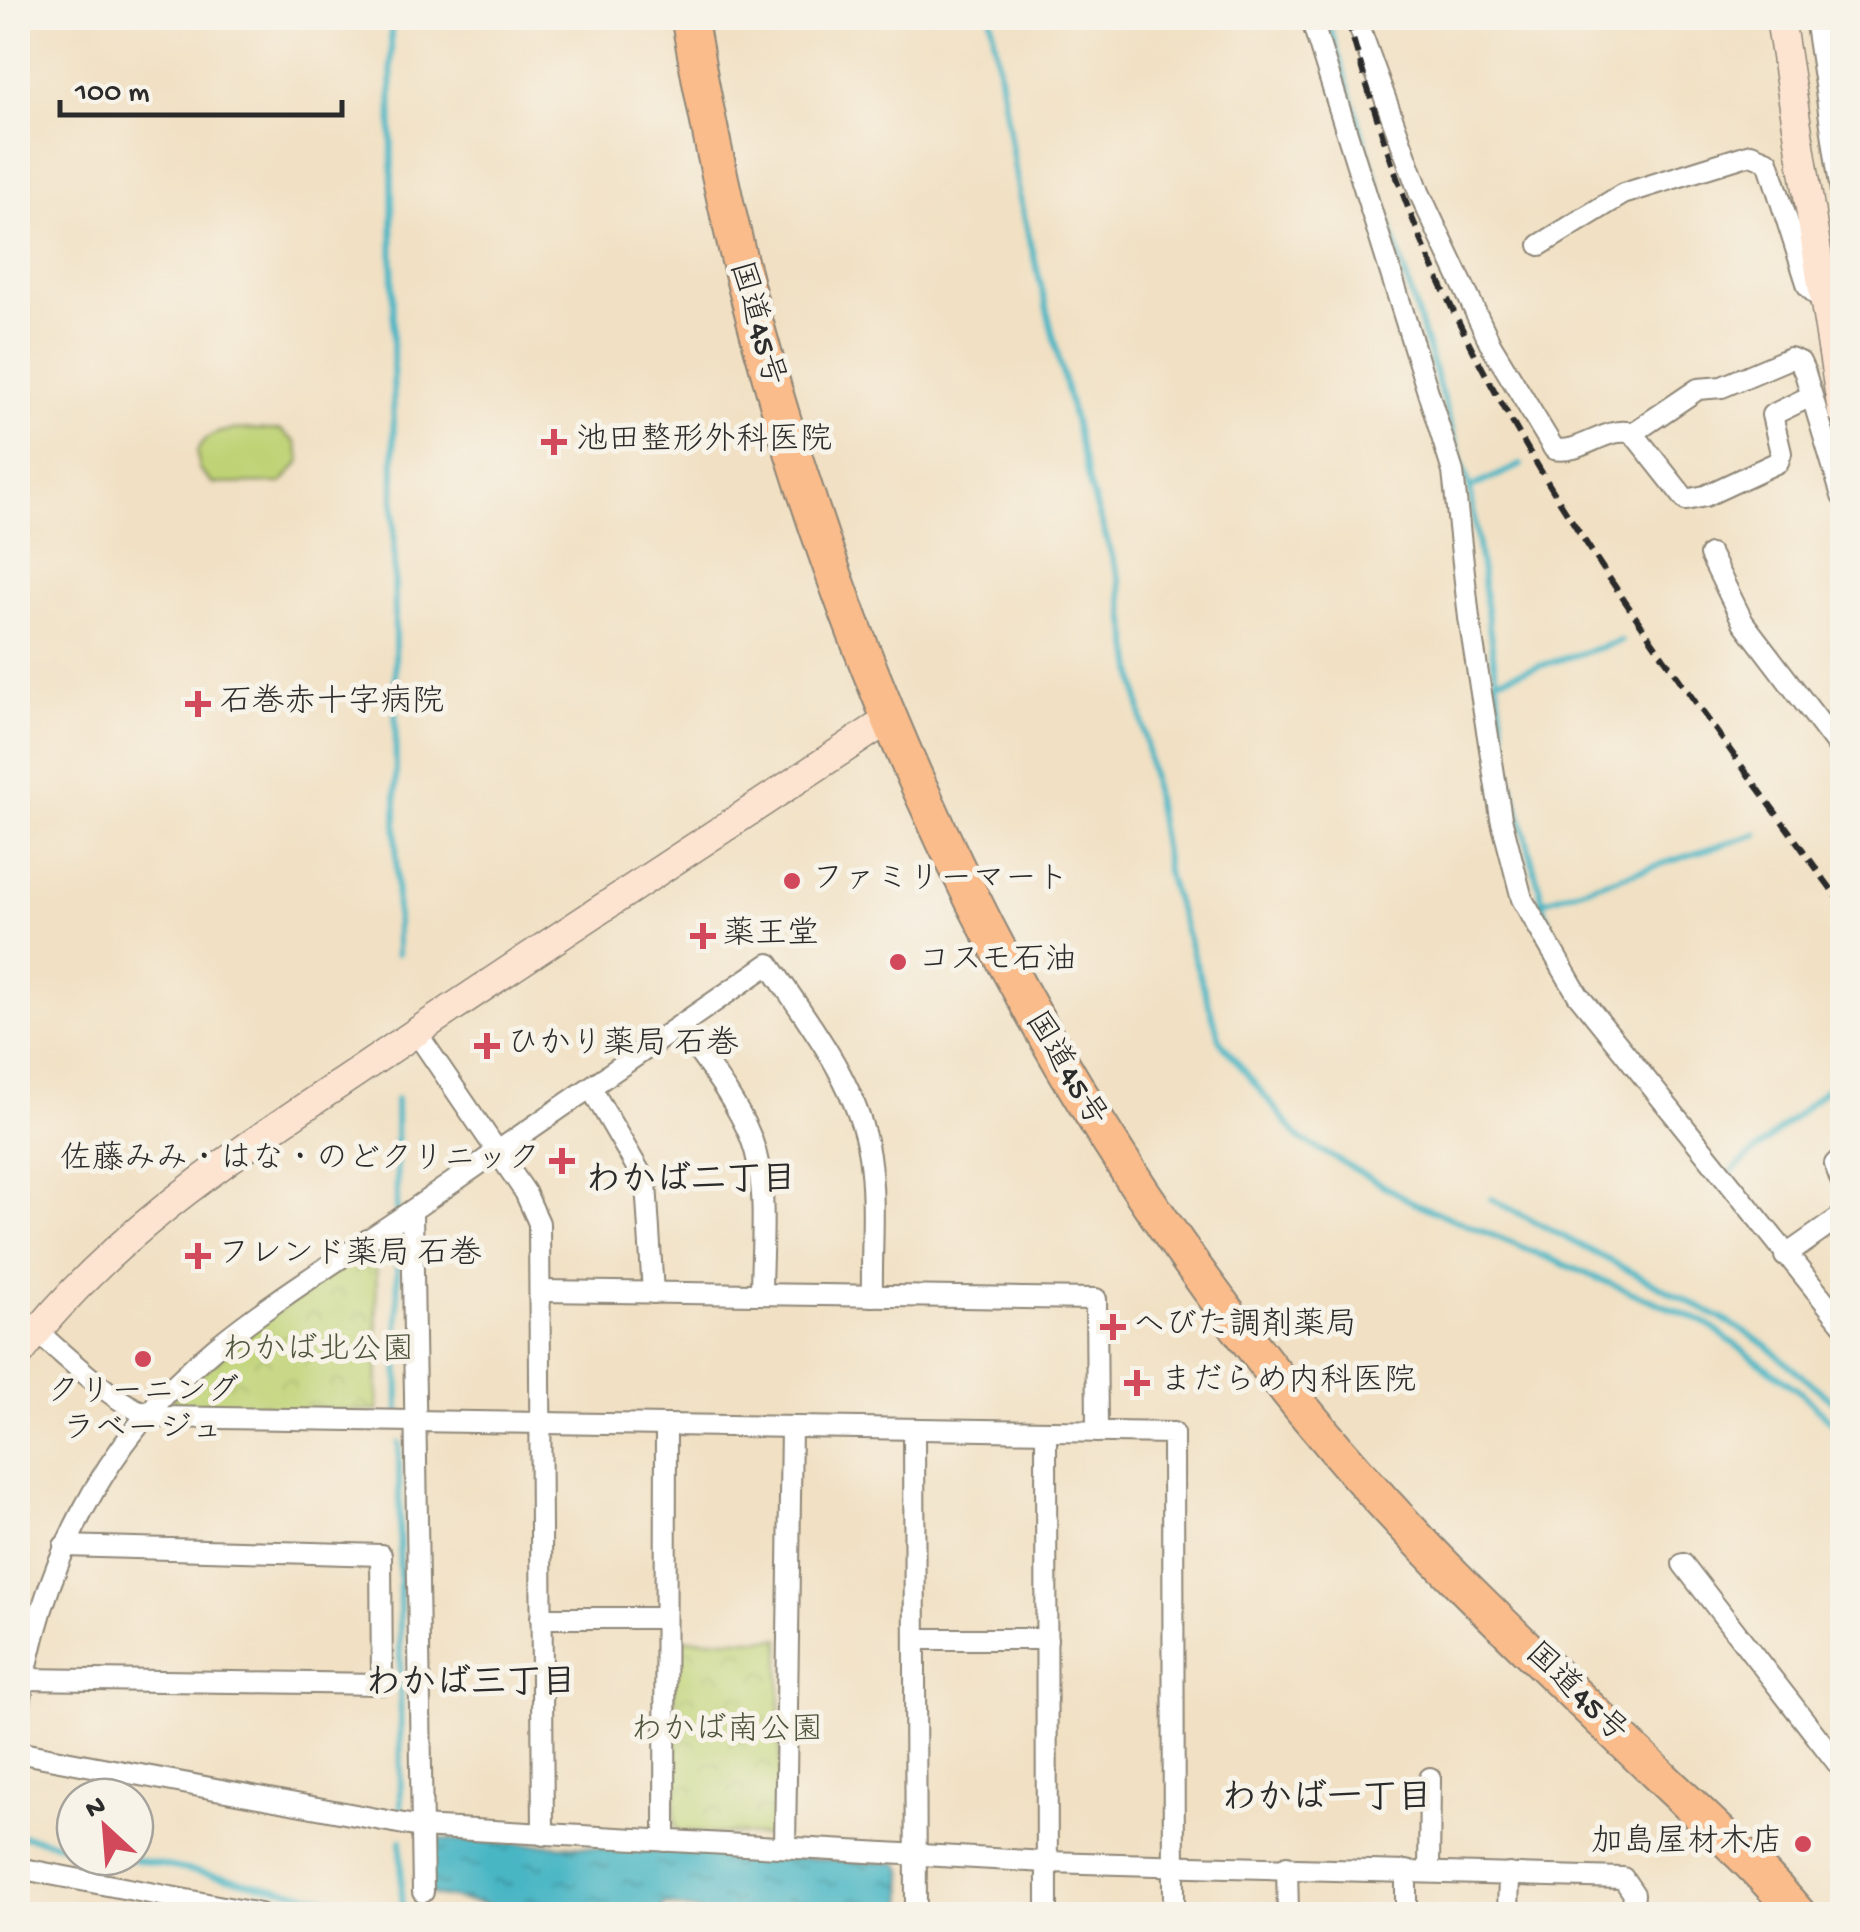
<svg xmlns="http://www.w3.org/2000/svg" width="1860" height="1932" font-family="'Gochi Hand','Klee One',sans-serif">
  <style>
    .grass { fill: #bfd376; stroke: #757f50; stroke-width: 2.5 }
    .park { fill: url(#park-crowns); stroke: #757f50; stroke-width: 2.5 }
    .water { fill: url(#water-ripples); stroke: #3a7078; stroke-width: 2.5 }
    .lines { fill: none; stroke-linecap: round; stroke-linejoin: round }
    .stream { stroke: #48b6c4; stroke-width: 6 }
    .street-casing { stroke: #8e8677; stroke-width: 24 }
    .secondary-casing { stroke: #8e8677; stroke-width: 31 }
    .highway-casing { stroke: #8e8677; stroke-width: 39 }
    .street { stroke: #fff; stroke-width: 20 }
    .secondary { stroke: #fde4d1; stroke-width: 28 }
    .highway { stroke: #fabc8b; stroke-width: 35 }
    .rail { stroke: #2b2b2b; stroke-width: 6; stroke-dasharray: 15 8; stroke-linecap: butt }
    .poi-dot { fill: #d1495b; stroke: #f7f3e8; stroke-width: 4 }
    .labels { text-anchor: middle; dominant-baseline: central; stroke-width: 10; stroke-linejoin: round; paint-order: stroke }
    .street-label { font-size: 32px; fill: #2b2b2b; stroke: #f7f3e8 }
    .poi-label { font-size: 32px; fill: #2b2b2b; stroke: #f7f3e8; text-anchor: start }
    .park-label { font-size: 32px; fill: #50553e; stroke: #f7f3e8 }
    .neighbourhood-label { font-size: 35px; font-weight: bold; fill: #2b2b2b; stroke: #f7f3e8 }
  </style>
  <defs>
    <pattern id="park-crowns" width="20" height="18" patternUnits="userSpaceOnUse" patternTransform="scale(2.5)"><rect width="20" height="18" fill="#bfd376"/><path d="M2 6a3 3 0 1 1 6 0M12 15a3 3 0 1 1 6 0" fill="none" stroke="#a4b566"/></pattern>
    <pattern id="water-ripples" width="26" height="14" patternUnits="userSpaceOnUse" patternTransform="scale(2.5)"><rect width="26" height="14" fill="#48b6c4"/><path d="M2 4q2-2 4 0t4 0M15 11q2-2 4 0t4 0" fill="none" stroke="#3c949f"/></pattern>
  </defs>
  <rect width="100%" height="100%" fill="#f7f3e8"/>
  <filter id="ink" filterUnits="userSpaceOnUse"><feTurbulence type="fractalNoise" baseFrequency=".01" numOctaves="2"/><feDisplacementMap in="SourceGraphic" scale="20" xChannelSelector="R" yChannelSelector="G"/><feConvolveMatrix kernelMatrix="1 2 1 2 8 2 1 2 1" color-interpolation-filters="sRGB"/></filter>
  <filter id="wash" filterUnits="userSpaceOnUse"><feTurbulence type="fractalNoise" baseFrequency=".0048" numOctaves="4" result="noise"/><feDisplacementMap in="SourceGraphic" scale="40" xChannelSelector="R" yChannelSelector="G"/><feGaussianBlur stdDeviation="2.25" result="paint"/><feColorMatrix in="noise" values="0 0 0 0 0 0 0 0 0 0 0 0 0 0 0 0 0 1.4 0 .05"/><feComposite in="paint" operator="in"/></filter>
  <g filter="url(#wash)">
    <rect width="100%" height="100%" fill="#f1e0c3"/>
    <path class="grass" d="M281,430L296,443L301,461L282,483L213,484L199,469L197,452C209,421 254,431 281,430Z"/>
    <g class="park">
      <polygon points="376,1244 378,1411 175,1408 171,1401 247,1332"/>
      <polygon points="674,1639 780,1639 780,1832 775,1836 680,1832 675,1826"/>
    </g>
    <polygon class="water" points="436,1839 897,1863 903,1870 904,1914 699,1914 699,1911 663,1904 660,1914 537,1914 434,1895 430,1891 427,1844"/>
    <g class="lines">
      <g class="stream">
        <polyline points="391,18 397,954"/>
        <polyline points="991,18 1019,195 1090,487 1119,578 1168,877 1221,1042 1299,1138 1414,1203 1704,1322 1799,1391 1842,1432"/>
        <polyline points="1327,18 1470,488 1510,777 1551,932"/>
        <polyline points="1470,488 1521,465"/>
        <polyline points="1494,680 1621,641"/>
        <polyline points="1541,902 1757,834"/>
        <polyline points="1581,981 1610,1018"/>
        <polyline points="396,1099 397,1213"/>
        <polyline points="1730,1173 1842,1076"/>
        <polyline points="1491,1199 1732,1324 1764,1344 1842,1409"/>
        <polyline points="397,1245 399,1413"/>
        <polyline points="399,1443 401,1817"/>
        <polyline points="18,1835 75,1847"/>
        <polyline points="401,1840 402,1914"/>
        <polyline points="123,1857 405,1914"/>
      </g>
    </g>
  </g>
  <g filter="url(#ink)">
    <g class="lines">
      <defs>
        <g id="street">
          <polyline points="1311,18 1453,472 1469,618 1501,818 1522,899 1578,995 1842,1323"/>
          <path d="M1356,18L1419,192L1491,345L1554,449C1581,455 1606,425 1633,433L1686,500L1705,496L1778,462L1781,453L1772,415L1811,396"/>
          <polyline points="1815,18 1842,199"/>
          <polyline points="1540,245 1623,194 1751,154 1768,161 1808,286 1825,304"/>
          <polyline points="1633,433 1698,389 1722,387 1790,358 1800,362 1805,373 1842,496"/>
          <polyline points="1710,555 1743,622 1842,752"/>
          <path d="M680,1026C705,1062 735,1098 751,1138C769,1185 761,1245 761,1294"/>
          <polyline points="416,1032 525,1192 539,1223 543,1835"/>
          <polyline points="591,1088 646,1183 653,1293"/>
          <polyline points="1842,1157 1835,1164 1842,1183"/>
          <polyline points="412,1211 423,1892"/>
          <polyline points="1785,1256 1842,1216"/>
          <polyline points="541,1291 1096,1299 1097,1432"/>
          <path d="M18,1315C52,1342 118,1412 159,1417L1173,1433L1174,1914"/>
          <polyline points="914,1429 916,1914"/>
          <polyline points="1046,1431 1047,1914"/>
          <polyline points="1683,1564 1842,1769"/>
          <polyline points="541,1618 663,1618"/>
          <polyline points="915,1639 1047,1639"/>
          <polyline points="23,1679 382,1684 381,1555 64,1546"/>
          <path d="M18,1717C38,1573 101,1441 216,1347C282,1293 357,1249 427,1200C541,1122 655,1043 769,964C809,1023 858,1084 869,1156C876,1201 871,1250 872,1296"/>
          <polyline points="18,1748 22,1753 420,1827 1047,1862 1623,1878 1634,1894 1632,1914"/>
          <polyline points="665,1841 666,1425"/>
          <polyline points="785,1847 791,1427"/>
          <polyline points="1287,1866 1288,1914"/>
          <polyline points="18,1868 260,1914"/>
          <polyline points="1429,1871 1430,1778"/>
          <polyline points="1406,1914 1406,1871"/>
          <polyline points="1508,1914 1509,1874"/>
        </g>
        <g id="secondary">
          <polyline points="1780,18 1842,411"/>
          <path d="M18,1356C113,1229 248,1146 378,1058C547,943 719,832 889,719"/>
        </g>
        <path id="highway" d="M689,18C779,546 987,1041 1337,1450C1437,1567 1552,1672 1663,1779C1709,1823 1757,1866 1798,1914"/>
      </defs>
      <use href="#street" class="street-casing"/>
      <use href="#secondary" class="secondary-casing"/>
      <use href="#highway" class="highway-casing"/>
      <use href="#street" class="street"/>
      <use href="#secondary" class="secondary"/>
      <use href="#highway" class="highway"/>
      <path class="rail" d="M1347,18C1365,80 1384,144 1407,205C1507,461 1683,683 1842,904"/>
    </g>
  </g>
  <g class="poi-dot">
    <path d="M549 427h10v10h10v10h-10v10h-10v-10h-10v-10h10z"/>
    <path d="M193 689h10v10h10v10h-10v10h-10v-10h-10v-10h10z"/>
    <circle cx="792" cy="881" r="10"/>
    <path d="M698 921h10v10h10v10h-10v10h-10v-10h-10v-10h10z"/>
    <circle cx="898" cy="962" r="10"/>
    <path d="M482 1031h10v10h10v10h-10v10h-10v-10h-10v-10h10z"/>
    <path d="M557 1146h10v10h10v10h-10v10h-10v-10h-10v-10h10z"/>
    <path d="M193 1241h10v10h10v10h-10v10h-10v-10h-10v-10h10z"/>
    <path d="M1108 1312h10v10h10v10h-10v10h-10v-10h-10v-10h10z"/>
    <circle cx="143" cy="1359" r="10"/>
    <path d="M1132 1368h10v10h10v10h-10v10h-10v-10h-10v-10h10z"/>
    <circle cx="1803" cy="1844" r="10"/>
  </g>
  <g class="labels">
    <g class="street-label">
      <text transform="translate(755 324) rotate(74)">国道45号</text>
      <text transform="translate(1064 1070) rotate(59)">国道45号</text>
      <text transform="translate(1575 1694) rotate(44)">国道45号</text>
    </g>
    <g class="poi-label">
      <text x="576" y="442">池田整形外科医院</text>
      <text x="220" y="704">石巻赤十字病院</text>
      <text x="812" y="881">ファミリーマート</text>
      <text x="723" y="936">薬王堂</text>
      <text x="918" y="962">コスモ石油</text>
      <text x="507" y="1046">ひかり薬局 石巻</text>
      <text x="540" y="1161" text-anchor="end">佐藤みみ・はな・のどクリニック</text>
      <text x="218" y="1256">フレンド薬局 石巻</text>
      <text x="1133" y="1327">へびた調剤薬局</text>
      <text x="1160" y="1383">まだらめ内科医院</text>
      <text x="143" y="1394" text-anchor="middle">クリーニング<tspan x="143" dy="37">ラベージュ</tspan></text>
      <text x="1783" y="1844" text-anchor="end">加島屋材木店</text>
    </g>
    <g class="park-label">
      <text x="318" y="1352">わかば北公園</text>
      <text x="727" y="1732">わかば南公園</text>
    </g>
    <g class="neighbourhood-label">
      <text x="691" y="1182">わかば二丁目</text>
      <text x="471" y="1685">わかば三丁目</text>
      <text x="1327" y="1800">わかば一丁目</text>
    </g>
  </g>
  <rect width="1860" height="1932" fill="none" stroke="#f7f3e8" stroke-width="60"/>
  <g transform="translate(105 1827) rotate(334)"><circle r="48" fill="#f7f3e8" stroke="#a5a39c" stroke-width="2.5"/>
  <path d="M0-8L18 38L0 25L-18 38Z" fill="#d1495b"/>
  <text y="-15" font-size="28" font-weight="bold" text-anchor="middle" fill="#2b2b2b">N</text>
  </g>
  <path d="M60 100v15h282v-15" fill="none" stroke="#2b2b2b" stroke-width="5"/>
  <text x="75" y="100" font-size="30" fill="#2b2b2b" stroke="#f7f3e8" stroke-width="8" paint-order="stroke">100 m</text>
</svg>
